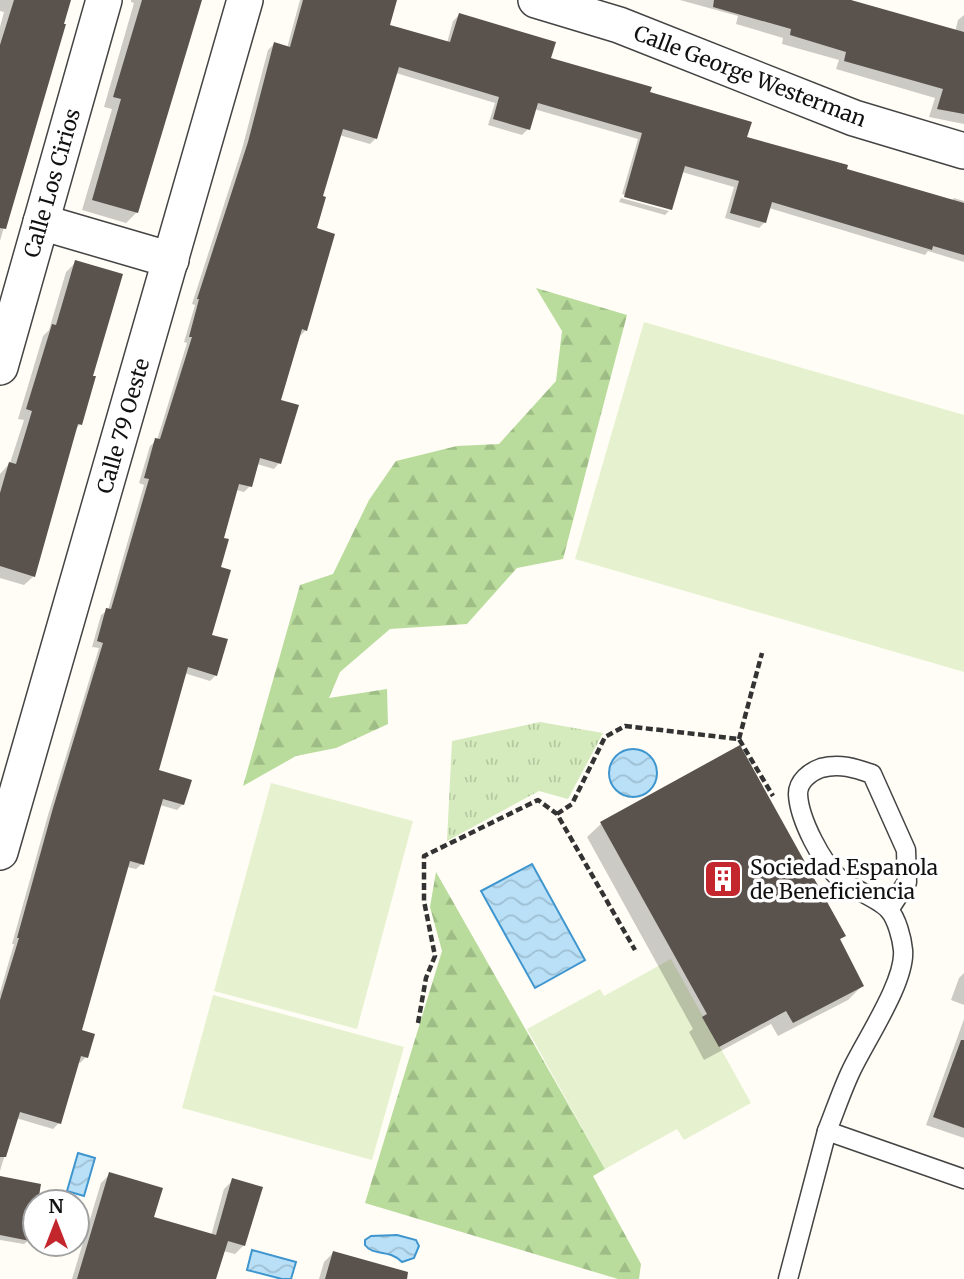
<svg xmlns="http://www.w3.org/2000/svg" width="964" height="1279" font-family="Merriweather,serif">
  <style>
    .grass { fill: url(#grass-tufts) }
    .forest { fill: url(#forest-firs) }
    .pitch { fill: #e6f2cf }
    .water { fill: url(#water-waves); stroke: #3f96cf; stroke-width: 2 }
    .shadow { fill: #0003 }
    .building { fill: #5a524d }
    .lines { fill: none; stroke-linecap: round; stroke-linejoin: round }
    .lane-casing { stroke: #444; stroke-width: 21 }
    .street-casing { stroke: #444; stroke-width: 38 }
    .path { stroke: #333; stroke-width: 4.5; stroke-dasharray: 7 3.5; stroke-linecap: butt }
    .lane { stroke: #fff; stroke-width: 18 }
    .street { stroke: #fff; stroke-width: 35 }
    .labels { text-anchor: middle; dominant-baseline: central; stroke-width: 7; stroke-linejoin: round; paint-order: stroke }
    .street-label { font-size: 21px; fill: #111; stroke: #fff }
    .poi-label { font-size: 21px; fill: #111; stroke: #fff; text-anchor: start }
  </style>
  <defs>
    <pattern id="grass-tufts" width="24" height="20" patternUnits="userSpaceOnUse" patternTransform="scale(1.75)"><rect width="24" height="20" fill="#d5ebbd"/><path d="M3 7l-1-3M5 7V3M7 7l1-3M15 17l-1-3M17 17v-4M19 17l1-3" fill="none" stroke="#b6c8a1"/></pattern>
    <pattern id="forest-firs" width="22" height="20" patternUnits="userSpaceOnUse" patternTransform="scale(1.75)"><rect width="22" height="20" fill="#b9dc9c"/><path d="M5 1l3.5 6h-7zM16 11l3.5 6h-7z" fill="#9ebc85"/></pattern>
    <pattern id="water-waves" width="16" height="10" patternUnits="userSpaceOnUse" patternTransform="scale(1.75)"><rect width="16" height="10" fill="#b9e0f7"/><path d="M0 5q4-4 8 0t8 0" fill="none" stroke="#9ebfd3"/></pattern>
  </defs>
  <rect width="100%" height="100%" fill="#fffdf5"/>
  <polygon class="grass" points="540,722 603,733 568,799 539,791 447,841 452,741"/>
  <g class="forest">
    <polygon points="536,288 627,315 563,559 517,568 467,624 390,629 340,672 329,698 387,689 388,724 336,748 296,756 243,786 300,585 333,574 369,500 396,461 457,446 499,444 556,381 562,331"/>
    <polygon points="436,872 605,1169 593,1176 641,1264 639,1279 618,1279 365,1203 442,951 430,907"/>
  </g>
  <g class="pitch">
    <polygon points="644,322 964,415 964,672 575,559"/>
    <polygon points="271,783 413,821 357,1029 214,991"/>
    <polygon points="671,959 751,1103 684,1140 677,1129 605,1169 527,1029 600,989 604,996"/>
    <polygon points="213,995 404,1047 372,1160 182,1108"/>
  </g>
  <g class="water">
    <circle cx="633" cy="773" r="24"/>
    <polygon points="532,864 585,960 535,988 481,891"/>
    <polygon points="78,1153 95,1158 84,1196 67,1191"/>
    <path d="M397,1235L416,1240L419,1246L414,1258L402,1262C388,1248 374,1257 365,1245V1240L371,1236Z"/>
    <polygon points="252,1250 296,1262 291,1279 282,1279 247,1270"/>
  </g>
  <g class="shadow">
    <polygon points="0,0 69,0 0,241 0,27 4,12 0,11"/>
    <polygon points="131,0 201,0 137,212 126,223 82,210 112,109 104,107 134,3 131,2"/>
    <polygon points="300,0 395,0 388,26 447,43 453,21 459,15 549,60 648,94 745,138 951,201 954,198 964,201 964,262 928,251 925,255 769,208 765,222 759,228 725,218 734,187 682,172 669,210 669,208 622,194 638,139 534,109 528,129 522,135 488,125 495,103 396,73 376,138 370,144 339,135 321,198 315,229 306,330 300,336 279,401 279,463 274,469 257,464 250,486 244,492 236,490 222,539 210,636 216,675 210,681 184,673 157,771 183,804 177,810 160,805 142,864 136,869 127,867 80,1031 86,1057 80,1063 77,1062 59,1123 53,1129 16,1118 0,1171 0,992 14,944 12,944 48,815 99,648 92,647 101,615 108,610 144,485 139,483 150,446 157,440 187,343 184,342 195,305 192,304 242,149 268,50 274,44 287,48"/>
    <polygon points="680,0 852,0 852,2 955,32 958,20 964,15 964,124 929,117 935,98 836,69 839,60 782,44 783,38 736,24 738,16"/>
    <polygon points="621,198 669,211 665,215 619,202"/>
    <polygon points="76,262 91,377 80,424 75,430 34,576 24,585 0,578 0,474 10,463 24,420 18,419 43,336 49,330 66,272"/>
    <polygon points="602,823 843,936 839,941 862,986 848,1000 778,1036 771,1024 704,1060 689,1032 693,1029 587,837"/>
    <polygon points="964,973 964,1005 951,1000 959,978"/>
    <polygon points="964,1019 964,1138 926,1125"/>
    <polygon points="110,1174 152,1218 211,1236 224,1189 233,1180 244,1245 235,1254 223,1251 214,1279 72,1279 101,1183"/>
    <polygon points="0,1181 36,1202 29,1240 24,1244 0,1240"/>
    <polygon points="333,1253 377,1279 319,1279 324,1262"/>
  </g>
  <g class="building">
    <polygon points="14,0 71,0 64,24 66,24 6,229 0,228 0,45"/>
    <polygon points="142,0 202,0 138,213 92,200 121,99 113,97"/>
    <polygon points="303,0 397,0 390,25 450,42 459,13 556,42 551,58 652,87 650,92 752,122 747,137 848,165 847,169 964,203 964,255 933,246 932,250 772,202 766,223 730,213 739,181 685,166 672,210 624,197 642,133 538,103 530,130 493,119 499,97 399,67 377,139 343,129 323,196 326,197 317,228 335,234 307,331 302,329 281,400 299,405 281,464 260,458 252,487 239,484 224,538 229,539 221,567 231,570 212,635 228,639 217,676 188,667 159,770 192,780 184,805 163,799 144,865 130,861 82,1030 95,1034 88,1058 81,1056 61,1124 20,1112 6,1157 0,1157 0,1000 19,938 17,938 53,808 103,643 97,641 106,608 111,609 149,479 144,478 155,438 160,439 192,337 189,337 199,299 197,299 248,142 274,42 290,47"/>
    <polygon points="714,0 851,0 964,32 964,114 937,109 943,89 844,61 846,52 790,35 791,29 713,7"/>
    <polygon points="75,260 123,274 93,376 96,376 82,425 78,424 35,577 0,566 0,493 9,462 16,464 32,411 26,409 52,324 56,325"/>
    <polygon points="740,745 846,936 840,939 864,986 793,1023 786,1011 719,1047 702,1017 707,1014 600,822"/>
    <polygon points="961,1040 964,1040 964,1128 933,1117"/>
    <polygon points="109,1172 163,1188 154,1217 216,1235 232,1178 263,1187 245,1246 228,1241 216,1279 77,1279"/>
    <polygon points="0,1176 41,1184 38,1202 35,1202 35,1217 30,1241 0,1235"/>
    <polygon points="333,1251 408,1272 407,1279 325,1279"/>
  </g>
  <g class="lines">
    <defs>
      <g id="lane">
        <path d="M889,910L907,882L906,850L872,774C855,768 840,763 821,768C810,772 798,781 798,794C799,819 822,863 840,879C853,890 879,898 889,910C897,919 902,939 903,950C906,981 865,1041 851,1071C842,1090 835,1111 827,1131L964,1179"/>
        <polyline points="788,1279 827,1131"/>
      </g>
      <g id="street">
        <polyline points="536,0 619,25 854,118 964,151"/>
        <polyline points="41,222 171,260"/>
        <polyline points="0,367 104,0"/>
        <polyline points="0,852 245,0"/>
      </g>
    </defs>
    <use href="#lane" class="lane-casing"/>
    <use href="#street" class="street-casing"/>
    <g class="path">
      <polyline points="739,739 762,653"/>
      <polyline points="557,814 572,804 605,737 625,726 739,739 773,796"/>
      <polyline points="418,1023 426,978 435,956 424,901 424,856 538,800 557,814 635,950"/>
    </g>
    <use href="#lane" class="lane"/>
    <use href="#street" class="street"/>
  </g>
  <defs>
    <symbol id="building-square" viewBox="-11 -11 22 22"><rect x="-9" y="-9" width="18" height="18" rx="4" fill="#c4262e" stroke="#fff"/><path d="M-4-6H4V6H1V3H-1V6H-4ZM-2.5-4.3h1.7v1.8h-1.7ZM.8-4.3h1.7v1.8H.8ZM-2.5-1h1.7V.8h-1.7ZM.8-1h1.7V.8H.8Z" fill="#fff"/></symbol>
  </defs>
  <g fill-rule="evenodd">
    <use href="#building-square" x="701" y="857" width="44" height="44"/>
  </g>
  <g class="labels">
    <g class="street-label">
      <text transform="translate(750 76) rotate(21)">Calle George Westerman</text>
      <text transform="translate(52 183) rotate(-74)">Calle Los Cirios</text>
      <text transform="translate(123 426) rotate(-74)">Calle 79 Oeste</text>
    </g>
    <g class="poi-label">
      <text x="750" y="867">Sociedad Espanola<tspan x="750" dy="24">de Beneficiencia</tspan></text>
    </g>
  </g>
  <g transform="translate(56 1223)"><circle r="33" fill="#ffffff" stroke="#a0a0a0" stroke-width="2"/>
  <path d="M0-5L12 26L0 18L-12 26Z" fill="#c4262e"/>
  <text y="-10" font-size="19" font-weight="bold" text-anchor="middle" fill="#111111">N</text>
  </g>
</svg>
